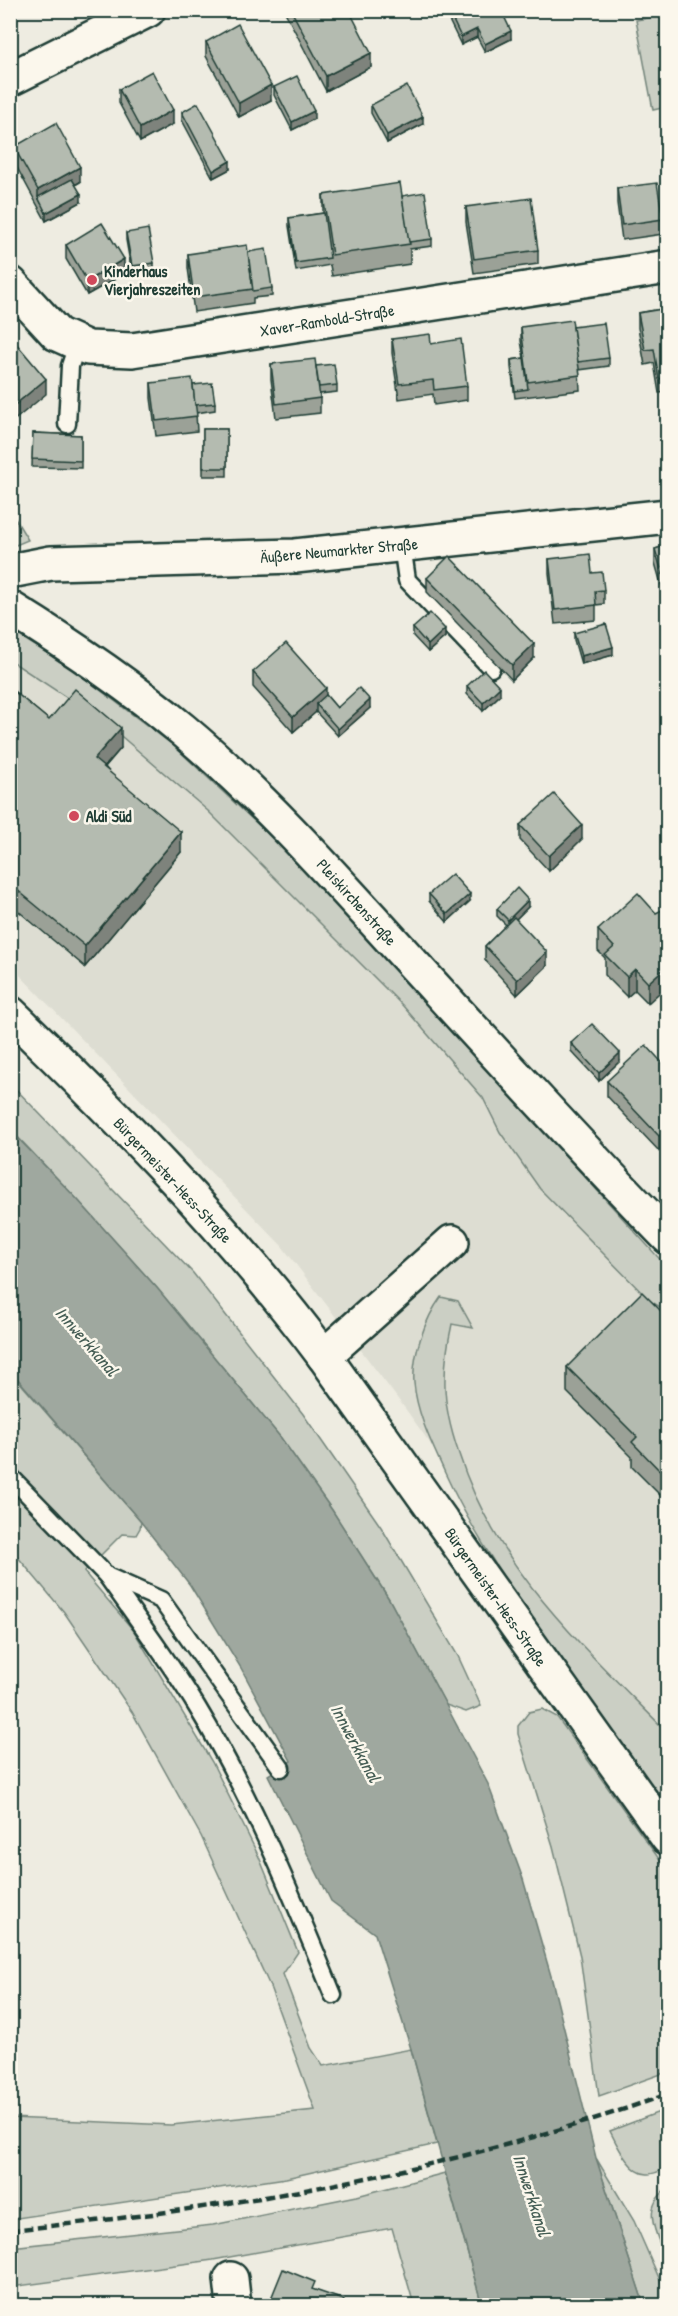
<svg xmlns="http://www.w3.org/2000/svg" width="678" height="2316" font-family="'Patrick Hand',sans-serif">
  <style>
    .built { fill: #ddddd2 }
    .green { fill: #cbcfc4; stroke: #75867c; stroke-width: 1.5 }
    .water { fill: #9fa89f; stroke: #6c7d74; stroke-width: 1.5 }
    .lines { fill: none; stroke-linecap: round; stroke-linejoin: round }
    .service-casing { stroke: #1f3d34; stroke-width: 21 }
    .minor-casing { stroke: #1f3d34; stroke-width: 38 }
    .tertiary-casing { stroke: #1f3d34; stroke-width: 38 }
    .secondary-casing { stroke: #1f3d34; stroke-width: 38 }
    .service { stroke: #fbf7ec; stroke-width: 16 }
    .minor { stroke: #fbf7ec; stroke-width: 33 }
    .tertiary { stroke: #fbf7ec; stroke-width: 33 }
    .secondary { stroke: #fbf7ec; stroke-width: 33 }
    .rail { stroke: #1f3d34; stroke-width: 4.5; stroke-dasharray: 9 4.5; stroke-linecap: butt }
    .wall { fill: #9ba197; stroke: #1f3d34; stroke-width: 1.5 }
    .shaded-wall { fill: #7e837b; stroke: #1f3d34; stroke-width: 1.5 }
    .building { fill: #b4bbb0; stroke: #1f3d34; stroke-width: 1.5 }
    .poi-dot { fill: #d1495b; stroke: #fbf7ec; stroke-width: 2 }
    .labels { text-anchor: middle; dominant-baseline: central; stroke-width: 5; stroke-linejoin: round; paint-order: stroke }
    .poi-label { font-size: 16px; font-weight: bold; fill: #1f3d34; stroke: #fbf7ec; text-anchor: start }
    .street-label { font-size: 16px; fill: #1f3d34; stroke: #fbf7ec }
    .water-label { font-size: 18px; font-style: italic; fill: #455d54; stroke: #fbf7ec }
  </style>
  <rect width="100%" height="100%" fill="#eeece1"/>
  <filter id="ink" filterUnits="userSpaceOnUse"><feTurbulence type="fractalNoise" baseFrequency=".0167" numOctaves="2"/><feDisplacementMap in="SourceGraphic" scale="12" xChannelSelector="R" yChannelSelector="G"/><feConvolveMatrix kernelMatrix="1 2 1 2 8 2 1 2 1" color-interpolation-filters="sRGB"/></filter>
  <g filter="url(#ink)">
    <polygon class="built" points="10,661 107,724 208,811 403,1006 483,1098 500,1132 650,1301 667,1311 667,1775 407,1411 282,1246 11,966"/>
    <g class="green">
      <polygon points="667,15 667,107 653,110 636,20"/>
      <polygon points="11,512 28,540 11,547 10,547"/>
      <polygon points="10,630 71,668 174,746 299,863 667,1267 667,1311 650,1301 540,1189 500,1132 483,1098 403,1006 208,811 107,724 11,661"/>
      <polygon points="10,1083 193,1273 303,1414 381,1527 458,1656 481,1706 466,1712 446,1705 389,1599 332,1510 281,1438 157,1288 77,1199 11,1130"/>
      <path d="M441,1297L458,1301L473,1328L452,1324C448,1342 445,1360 445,1378C444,1404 451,1431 459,1454C496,1570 585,1648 667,1732V1760L665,1763L667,1767V1812C621,1746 573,1681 528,1614C498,1569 468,1523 445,1473C432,1444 417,1415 414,1383C412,1355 425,1319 441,1297Z"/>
      <polygon points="10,1371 141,1522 140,1528 136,1535 122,1534 84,1572 134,1631 212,1762 259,1857 298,1952 283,1974 311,2048 323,2066 411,2049 437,2144 286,2178 11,2219 11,2118 171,2125 315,2110 269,1984 201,1836 132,1712 64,1612 11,1549"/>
      <polygon points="542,1709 557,1717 667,1870 667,2072 599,2096 580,1956 553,1846 518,1734 518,1726 529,1712"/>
      <path d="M667,2109V2168C662,2170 655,2174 649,2174C631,2176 617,2145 610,2131Z"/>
      <polygon points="596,2158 634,2221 667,2296 667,2305 644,2305"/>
      <polygon points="445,2173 482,2305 414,2305 392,2228 213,2260 11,2287 11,2247 213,2225 357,2196"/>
      <path d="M667,2189V2262C658,2236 639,2209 667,2189Z"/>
    </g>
    <polygon class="water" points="10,1130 77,1199 157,1288 281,1438 332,1510 389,1599 446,1705 488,1784 523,1879 551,1976 596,2158 644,2305 482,2305 411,2049 375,1934 331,1901 268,1775 291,1761 241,1668 190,1585 141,1522 11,1371"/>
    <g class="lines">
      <defs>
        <g id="service">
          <polyline points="67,424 70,366 77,345"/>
          <polyline points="402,545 407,580 491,668"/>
          <polyline points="10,1476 107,1576 161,1600 281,1768"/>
          <path d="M107,1576C137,1619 170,1662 197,1707C252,1798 293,1897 333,1995"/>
        </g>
        <g id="minor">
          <polyline points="10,283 57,334 88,348 132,350 668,267"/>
          <polyline points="10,571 51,563 295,556 668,516"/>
          <path d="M10,608C70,645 129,685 183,730C264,798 334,877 405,955C492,1050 578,1145 668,1237"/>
          <polyline points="324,1356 452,1242"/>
          <polyline points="231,2279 234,2306"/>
        </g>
        <polyline id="tertiary" points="10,79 148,10"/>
        <path id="secondary" d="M10,1013C122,1121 231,1232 324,1356L668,1838"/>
      </defs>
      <use href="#service" class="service-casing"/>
      <use href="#minor" class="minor-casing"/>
      <use href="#tertiary" class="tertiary-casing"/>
      <use href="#secondary" class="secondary-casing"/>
      <use href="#service" class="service"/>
      <use href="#minor" class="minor"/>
      <use href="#tertiary" class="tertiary"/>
      <use href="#secondary" class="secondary"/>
      <path class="rail" d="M10,2230C234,2209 456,2170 668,2094"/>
    </g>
    <g class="wall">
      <polygon points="284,10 349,10 371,67 326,91"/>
      <polygon points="444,10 501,10 511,39 485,52 477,37 461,45"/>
      <polygon points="206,42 271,100 239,117 206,56"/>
      <polygon points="274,87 314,119 292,130 274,95"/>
      <polygon points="119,89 173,124 140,142 119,103"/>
      <polygon points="371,105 423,124 387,143 371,113"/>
      <polygon points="182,112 230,169 213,178 182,120"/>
      <polygon points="14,147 80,182 75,185 81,202 46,221 14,162"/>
      <polygon points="617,188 663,219 663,234 622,240 617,203"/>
      <polygon points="323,195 402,196 432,239 432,246 410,249 410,264 332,276 330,265 296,271 289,226 289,218 323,213"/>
      <polygon points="466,207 538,250 538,264 474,273 466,222"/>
      <polygon points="126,233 154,263 154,270 132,274 126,240"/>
      <polygon points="66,245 124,274 87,295 66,259"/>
      <polygon points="248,252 272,288 272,296 253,298 253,303 194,312 188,268 188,254"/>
      <polygon points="668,308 668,392 659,393 654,363 645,365 638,328 638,313"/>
      <polygon points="521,327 573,327 609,358 609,366 579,370 580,390 515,398 511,367 511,360 524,358 521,341"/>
      <polygon points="392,339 431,344 467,386 467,400 434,405 433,394 399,399 392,353"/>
      <polygon points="271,364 316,366 337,385 337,392 320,394 320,413 276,418 271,379"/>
      <polygon points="151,383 193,385 215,403 215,410 196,413 197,431 156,436 151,398"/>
      <rect x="203" y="429" width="24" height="47"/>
      <polygon points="33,433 81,435 81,468 32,467"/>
      <polygon points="668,545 668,608 655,563 655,549"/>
      <polygon points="549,559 592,573 604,590 604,604 596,605 596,620 555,624 549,573"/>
      <polygon points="427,578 534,658 512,680 427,592"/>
      <polygon points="413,628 445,637 428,652 413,636"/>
      <polygon points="574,633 613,655 581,664 574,640"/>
      <polygon points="253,672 326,695 337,708 370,708 338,736 316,712 293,732 253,687"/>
      <polygon points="467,686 500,695 483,711 467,694"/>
      <polygon points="10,688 49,720 121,748 105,767 181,852 85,967 10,904"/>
      <polygon points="520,825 582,839 549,871 520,840"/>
      <polygon points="429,894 470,901 447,922 429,901"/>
      <polygon points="528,907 516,919 547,966 517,995 485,960 485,946 506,925 497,916 497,909"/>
      <polygon points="656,913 648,1003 635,990 627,997 605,975 605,958 598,951 598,930"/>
      <polygon points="571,1043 620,1061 599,1081 571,1051"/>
      <polygon points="668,1069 668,1143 659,1151 607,1096 607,1081"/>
      <polygon points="668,1318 665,1500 632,1467 632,1457 567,1392 567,1367"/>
    </g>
    <g class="shaded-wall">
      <polygon points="477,29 477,37 461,45 461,37"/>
      <polygon points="511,31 511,39 485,52 485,44"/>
      <polygon points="371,53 371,67 326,91 326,76"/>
      <polygon points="271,85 271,100 239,117 239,103"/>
      <polygon points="173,110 173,124 140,142 140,128"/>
      <polygon points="314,111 314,119 292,130 292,122"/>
      <polygon points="423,117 423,124 387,143 387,135"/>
      <polygon points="230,161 230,169 213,178 213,171"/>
      <polygon points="80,167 80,182 41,203 38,197 38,190"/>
      <polygon points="81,194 81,202 46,221 46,213"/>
      <polygon points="124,259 124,274 87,295 87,281"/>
      <polygon points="46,379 46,394 11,423 11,408"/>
      <polygon points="445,629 445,637 428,652 428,645"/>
      <polygon points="534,644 534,658 512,680 512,665"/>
      <polygon points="613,647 613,655 581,664 581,656"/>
      <polygon points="500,687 500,695 483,711 483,703"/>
      <polygon points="326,688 326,703 316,704 316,712 293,732 293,717"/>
      <polygon points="370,700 370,708 338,736 338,729"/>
      <polygon points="121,728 121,748 94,779 94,759"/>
      <polygon points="582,825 582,839 549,871 549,856"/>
      <polygon points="181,832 181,852 85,967 85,946"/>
      <polygon points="470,894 470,901 447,922 447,914"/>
      <polygon points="528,900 528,907 508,927 508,920"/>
      <polygon points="547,952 547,966 517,995 517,980"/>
      <polygon points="668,965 668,985 648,1003 648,983"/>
      <polygon points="635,969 635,990 627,997 627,977"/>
      <polygon points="620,1053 620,1061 599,1081 599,1073"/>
      <polygon points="668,1128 668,1143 659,1151 659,1136"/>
      <polygon points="668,1474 668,1499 665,1500 665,1476"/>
    </g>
    <g class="building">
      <polygon points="291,10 349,10 371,53 326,76"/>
      <polygon points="448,10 501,10 511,31 485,44 477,29 461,37"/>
      <polygon points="238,24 271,85 239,103 206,42"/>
      <polygon points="152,71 173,110 140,128 119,89"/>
      <polygon points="297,76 314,111 292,122 274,87"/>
      <polygon points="407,86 423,117 387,135 371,105"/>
      <polygon points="198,103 230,161 213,171 182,112"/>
      <polygon points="56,123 80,167 38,190 14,147"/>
      <polygon points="72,179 81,194 46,213 38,197"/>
      <polygon points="400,183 410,244 332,255 323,195"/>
      <polygon points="657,183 663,219 622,225 617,188"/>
      <polygon points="425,192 432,239 409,242 402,196"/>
      <polygon points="531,198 538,250 474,259 466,207"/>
      <polygon points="324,213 330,258 296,263 289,218"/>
      <polygon points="102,223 124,259 87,281 66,245"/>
      <polygon points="148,229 154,263 132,266 126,233"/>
      <polygon points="247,245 253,289 194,297 188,254"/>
      <polygon points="266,249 272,288 253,291 248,252"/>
      <polygon points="668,308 668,377 659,379 654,349 645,350 638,313"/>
      <polygon points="572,320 580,375 528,382 521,327"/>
      <polygon points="604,323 609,358 578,362 573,327"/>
      <polygon points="430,334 431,344 461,339 467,386 434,390 433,380 399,384 392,339"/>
      <polygon points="10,336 46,379 11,408 10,408"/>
      <polygon points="524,358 528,389 515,391 511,360"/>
      <polygon points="315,359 320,398 276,404 271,364"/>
      <polygon points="334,364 337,385 319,387 316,366"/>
      <polygon points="192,378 197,416 156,421 151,383"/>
      <polygon points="212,383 215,403 195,405 193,385"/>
      <rect x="203" y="429" width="24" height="39"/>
      <polygon points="33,433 81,435 81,461 32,459"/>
      <polygon points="668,545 668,593 655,549"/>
      <polygon points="590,554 592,573 602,572 604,590 595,591 596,605 555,610 549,559"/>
      <polygon points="449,556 534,644 512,665 427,578"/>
      <polygon points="430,613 445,629 428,645 413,628"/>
      <polygon points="606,624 613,647 581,656 574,633"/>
      <polygon points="286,643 326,688 293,717 253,672"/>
      <polygon points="484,670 500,687 483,703 467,686"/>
      <polygon points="10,688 49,720 75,689 121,728 94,759 181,832 85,946 10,884"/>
      <polygon points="359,688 370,700 338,729 316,704 326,695 337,708"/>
      <polygon points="554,794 582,825 549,856 520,825"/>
      <polygon points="452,874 470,894 447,914 429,894"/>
      <polygon points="517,888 528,900 508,920 497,909"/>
      <polygon points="638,893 656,913 664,909 668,911 668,965 648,983 635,969 627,977 605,955 614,947 598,930"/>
      <polygon points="514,917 547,952 517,980 485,946"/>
      <polygon points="592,1024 620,1053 599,1073 571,1043"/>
      <polygon points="646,1045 668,1069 668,1128 659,1136 607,1081"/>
      <polygon points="642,1292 668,1318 668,1474 665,1476 632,1442 637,1437 567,1367"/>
      <polygon points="283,2269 315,2282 312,2289 344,2300 342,2306 268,2306"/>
    </g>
  </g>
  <g class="poi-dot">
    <circle cx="92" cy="280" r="6"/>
    <circle cx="74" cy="816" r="6"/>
  </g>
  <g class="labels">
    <g class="poi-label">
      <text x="104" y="271">Kinderhaus<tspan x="104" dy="18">Vierjahreszeiten</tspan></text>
      <text x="86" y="816">Aldi Süd</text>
    </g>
    <g class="street-label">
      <text transform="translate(327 320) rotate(-9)">Xaver-Rambold-Straße</text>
      <text transform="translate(339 550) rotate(-5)">Äußere Neumarkter Straße</text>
      <text transform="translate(357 902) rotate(48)">Pleiskirchenstraße</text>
      <text transform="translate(173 1180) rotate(47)">Bürgermeister-Hess-Straße</text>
      <text transform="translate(496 1597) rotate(55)">Bürgermeister-Hess-Straße</text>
    </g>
    <g class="water-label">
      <text transform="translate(87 1341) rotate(49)">Innwerkkanal</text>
      <text transform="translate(356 1743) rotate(62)">Innwerkkanal</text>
      <text transform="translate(532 2195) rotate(72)">Innwerkkanal</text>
    </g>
  </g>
  <rect width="678" height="2316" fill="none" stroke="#fbf7ec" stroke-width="36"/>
  <rect x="18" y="18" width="642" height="2280" fill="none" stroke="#1f3d34" stroke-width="2" filter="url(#ink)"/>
</svg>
